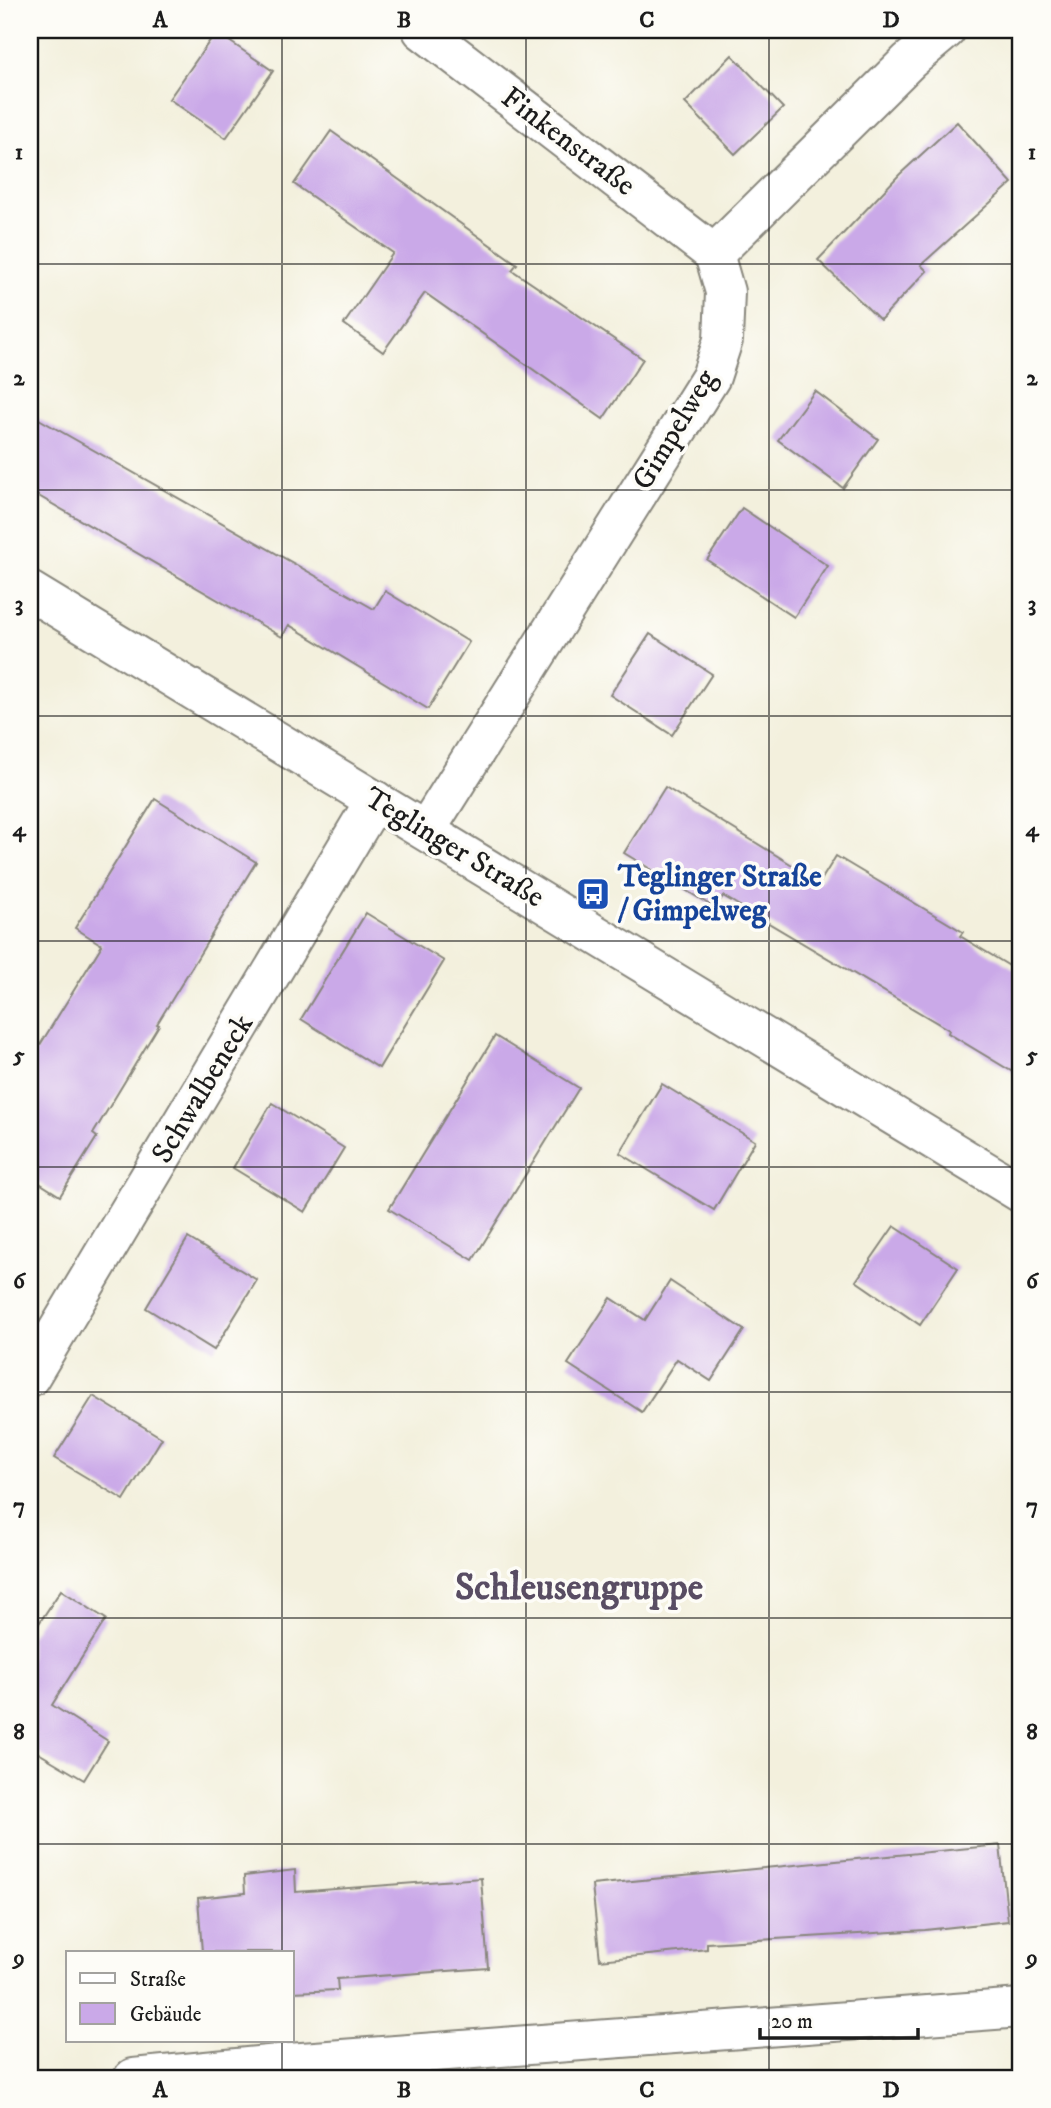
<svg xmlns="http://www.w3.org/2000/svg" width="1051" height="2108" font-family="'IM FELL DW Pica',serif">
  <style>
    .building { fill: #caa9e8 }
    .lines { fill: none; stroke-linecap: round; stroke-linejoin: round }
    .minor-casing { stroke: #88867c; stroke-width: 42 }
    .minor { stroke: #fff; stroke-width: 38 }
    .grid { fill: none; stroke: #1c1c1c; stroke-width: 2; stroke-opacity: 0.55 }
    .labels { text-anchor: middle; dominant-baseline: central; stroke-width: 7; stroke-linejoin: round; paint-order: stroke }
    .street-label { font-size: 30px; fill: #1c1c1c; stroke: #fdfcf7 }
    .transit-label { font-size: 30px; font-weight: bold; fill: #164399; stroke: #fdfcf7; text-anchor: start }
    .district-label { font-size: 37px; font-weight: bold; fill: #594d63; stroke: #fdfcf7 }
    .neatline { fill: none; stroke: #1c1c1c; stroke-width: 2.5 }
    .grid-label { font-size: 23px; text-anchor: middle; font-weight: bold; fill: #1c1c1c }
  </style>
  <rect width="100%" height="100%" fill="#fdfcf7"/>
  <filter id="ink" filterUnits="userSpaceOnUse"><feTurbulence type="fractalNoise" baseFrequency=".0143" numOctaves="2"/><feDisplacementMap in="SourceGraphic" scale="14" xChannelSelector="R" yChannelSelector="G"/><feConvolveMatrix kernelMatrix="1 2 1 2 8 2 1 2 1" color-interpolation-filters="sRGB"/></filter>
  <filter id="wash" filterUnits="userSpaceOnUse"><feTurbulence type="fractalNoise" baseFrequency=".00686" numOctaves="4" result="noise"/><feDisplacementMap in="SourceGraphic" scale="28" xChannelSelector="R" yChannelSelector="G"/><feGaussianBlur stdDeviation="1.57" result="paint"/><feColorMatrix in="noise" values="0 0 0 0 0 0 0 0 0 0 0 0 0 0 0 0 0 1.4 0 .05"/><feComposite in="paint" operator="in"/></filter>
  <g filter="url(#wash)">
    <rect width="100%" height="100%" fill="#f3f0dd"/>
    <g id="blocks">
      <g class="building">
        <polygon points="216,32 273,71 226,138 169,99"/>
        <polygon points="732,55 783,108 735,154 685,103"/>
        <polygon points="957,122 1012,183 921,265 927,271 880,320 818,260 900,174"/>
        <polygon points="331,131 517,264 512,270 643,359 603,419 425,293 383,352 344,324 393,253 294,184"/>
        <polygon points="815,391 878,439 843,488 778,440"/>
        <polygon points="30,414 374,609 385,591 469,642 428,709 289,625 282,637 30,491"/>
        <polygon points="742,508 828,566 794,617 707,560"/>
        <polygon points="650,634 712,674 672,735 610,695"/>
        <polygon points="665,787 820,882 836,856 963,932 960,936 1021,973 1021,1077 948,1033 949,1030 723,896 715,908 624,853"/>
        <polygon points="155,799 256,862 157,1024 159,1025 93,1134 97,1137 60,1196 30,1177 30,1061 102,945 75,928"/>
        <polygon points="366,913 444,961 379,1068 301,1019"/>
        <polygon points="495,1036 579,1088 473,1260 389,1209"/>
        <polygon points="662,1084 755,1141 714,1210 620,1153"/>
        <polygon points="272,1103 344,1148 305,1212 233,1168"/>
        <polygon points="894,1226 958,1268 920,1325 856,1281"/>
        <polygon points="188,1238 257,1280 214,1350 146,1308"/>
        <polygon points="670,1281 744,1330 711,1381 677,1359 642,1412 568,1364 611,1298 645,1320"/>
        <polygon points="93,1396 162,1438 124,1500 54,1458"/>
        <polygon points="61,1590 106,1619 52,1705 108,1741 84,1780 30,1748 30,1637"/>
        <polygon points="1000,1845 1008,1921 925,1930 707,1943 707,1949 600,1960 592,1885"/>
        <polygon points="295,1870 296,1892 481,1878 488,1968 337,1979 338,1990 292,1992 292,1952 202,1952 198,1898 245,1893 244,1876"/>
      </g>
    </g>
  </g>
  <g filter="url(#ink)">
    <use href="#blocks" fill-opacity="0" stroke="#88867c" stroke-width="2"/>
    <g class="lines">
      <defs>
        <g id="minor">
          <polyline points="422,30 714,254"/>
          <polyline points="714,254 909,61 946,30"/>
          <polyline points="30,591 1021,1193"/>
          <polyline points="426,830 711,377 723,340 725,292 714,254"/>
          <polyline points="30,1377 375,800"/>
          <polyline points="133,2078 289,2063 1021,2008"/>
        </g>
      </defs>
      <use href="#minor" class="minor-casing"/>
      <use href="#minor" class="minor"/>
    </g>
  </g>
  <path class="grid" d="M282,30V1952M526,30V2078M769,30V2078M30,264H1021M30,490H1021M30,716H1021M30,941H1021M30,1167H1021M30,1392H1021M30,1618H1021M30,1844H1021M282,2040V2078"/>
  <defs>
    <symbol id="bus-square" viewBox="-11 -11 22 22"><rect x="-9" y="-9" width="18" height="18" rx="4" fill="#1a4fb4" stroke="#fdfcf7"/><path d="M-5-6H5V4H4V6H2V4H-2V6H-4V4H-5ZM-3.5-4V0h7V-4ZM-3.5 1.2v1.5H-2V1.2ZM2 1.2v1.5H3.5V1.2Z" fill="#fff"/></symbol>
  </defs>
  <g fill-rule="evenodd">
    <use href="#bus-square" x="574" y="875" width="38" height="38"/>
  </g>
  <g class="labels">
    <g class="street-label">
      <text transform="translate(568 142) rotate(37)">Finkenstraße</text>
      <text transform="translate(675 430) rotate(-59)">Gimpelweg</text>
      <text transform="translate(454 848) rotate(31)">Teglinger Straße</text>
      <text transform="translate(203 1089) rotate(-59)">Schwalbeneck</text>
    </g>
    <g class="transit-label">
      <text x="618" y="877">Teglinger Straße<tspan x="618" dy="34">/ Gimpelweg</tspan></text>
    </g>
    <g class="district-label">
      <text x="579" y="1588">Schleusengruppe</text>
    </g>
  </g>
  <rect width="1051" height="2108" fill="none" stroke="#fdfcf7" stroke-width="77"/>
  <rect x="66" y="1951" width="228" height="91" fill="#fdfcf7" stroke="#a3a29f" stroke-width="2"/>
  <rect x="80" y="1973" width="35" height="10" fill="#ffffff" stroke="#a3a29f" stroke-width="2"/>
  <text x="130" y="1986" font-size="21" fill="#1c1c1c">Straße</text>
  <rect x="80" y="2003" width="35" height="21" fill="#caa9e8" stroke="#a3a29f" stroke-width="2"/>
  <text x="130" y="2021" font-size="21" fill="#1c1c1c">Gebäude</text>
  <path d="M760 2028v10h158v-10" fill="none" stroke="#1c1c1c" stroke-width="3.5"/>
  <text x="771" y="2028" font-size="21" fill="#1c1c1c" stroke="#fdfcf7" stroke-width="5" paint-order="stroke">20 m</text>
  <rect x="38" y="38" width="974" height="2032" class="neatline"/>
  <g class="grid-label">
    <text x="160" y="27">A</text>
    <text x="404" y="27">B</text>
    <text x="647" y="27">C</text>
    <text x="891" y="27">D</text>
    <text x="19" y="159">1</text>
    <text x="1032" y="159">1</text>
    <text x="19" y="385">2</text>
    <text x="1032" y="385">2</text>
    <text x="19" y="611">3</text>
    <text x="1032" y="611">3</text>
    <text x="19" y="836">4</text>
    <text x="1032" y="836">4</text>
    <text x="19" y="1062">5</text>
    <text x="1032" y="1062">5</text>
    <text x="19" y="1288">6</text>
    <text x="1032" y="1288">6</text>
    <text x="19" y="1513">7</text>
    <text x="1032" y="1513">7</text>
    <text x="19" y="1739">8</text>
    <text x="1032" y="1739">8</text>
    <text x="19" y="1965">9</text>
    <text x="1032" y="1965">9</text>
    <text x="160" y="2097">A</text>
    <text x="404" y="2097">B</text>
    <text x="647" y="2097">C</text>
    <text x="891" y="2097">D</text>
  </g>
</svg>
